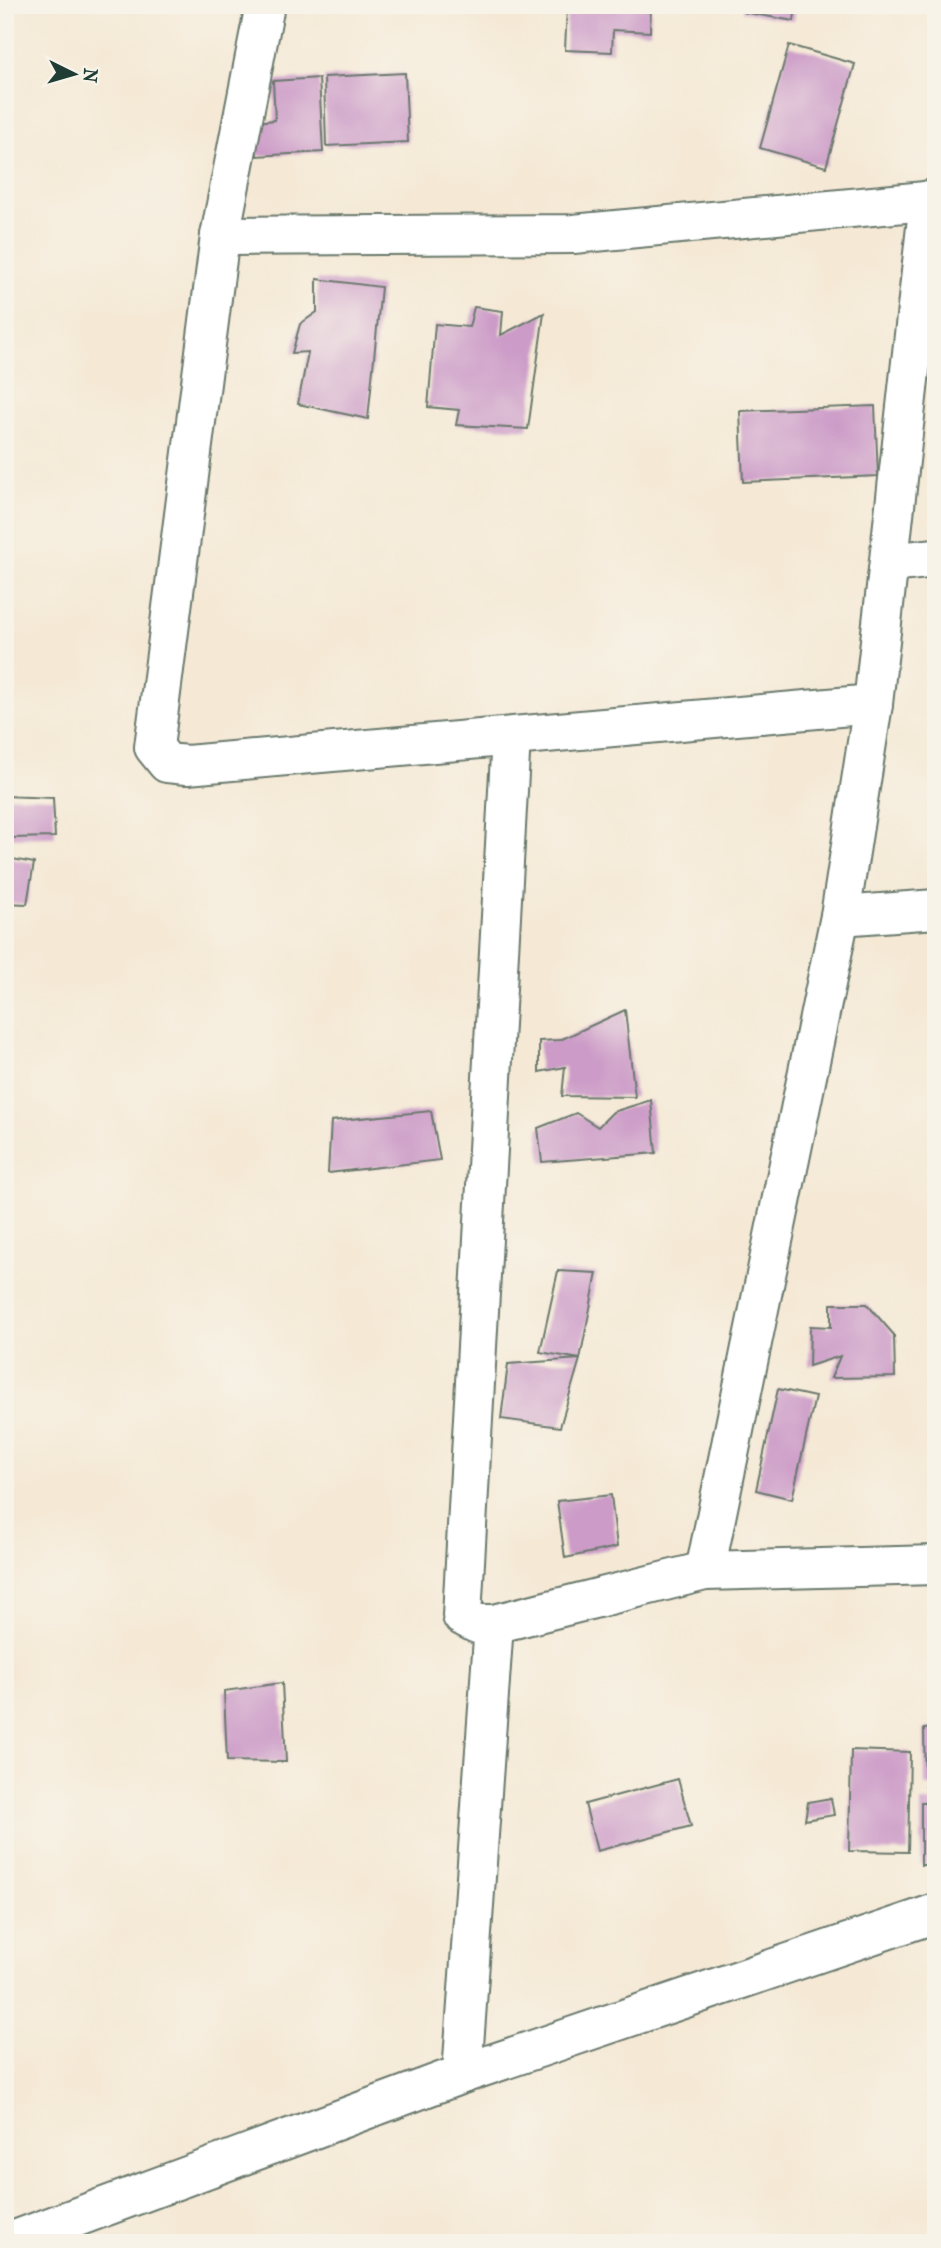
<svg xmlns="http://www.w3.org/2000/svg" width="941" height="2248" font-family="'IM FELL French Canon',serif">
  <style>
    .building { fill: #cc9bc8 }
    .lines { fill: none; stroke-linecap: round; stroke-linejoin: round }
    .minor-casing { stroke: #6a796d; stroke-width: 42 }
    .minor { stroke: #fff; stroke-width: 38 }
  </style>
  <rect width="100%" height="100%" fill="#f7f3e8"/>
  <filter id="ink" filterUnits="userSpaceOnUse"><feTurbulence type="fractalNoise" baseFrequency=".0143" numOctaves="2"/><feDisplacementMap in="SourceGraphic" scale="14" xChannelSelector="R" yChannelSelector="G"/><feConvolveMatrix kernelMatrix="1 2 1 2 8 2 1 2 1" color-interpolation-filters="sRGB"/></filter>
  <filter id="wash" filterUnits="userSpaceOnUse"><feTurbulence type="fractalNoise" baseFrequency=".00686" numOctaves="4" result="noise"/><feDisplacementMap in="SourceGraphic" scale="28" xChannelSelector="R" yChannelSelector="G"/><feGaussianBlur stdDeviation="1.57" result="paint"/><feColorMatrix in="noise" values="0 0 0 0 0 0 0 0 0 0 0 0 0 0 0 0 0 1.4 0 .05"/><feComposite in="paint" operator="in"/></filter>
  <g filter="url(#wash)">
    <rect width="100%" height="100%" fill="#f5e9d6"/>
    <g id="blocks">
      <g class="building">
        <polygon points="581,5 651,5 650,32 613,30 612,52 565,50 567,7 581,8"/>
        <polygon points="744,5 796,5 794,21 742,12"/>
        <polygon points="789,45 855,64 826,167 760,148"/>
        <polygon points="405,73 408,142 326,146 324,77"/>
        <polygon points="319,78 323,152 257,156 255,122 275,120 273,81"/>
        <polygon points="317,279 381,287 368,419 298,404 308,352 292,353 300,324 317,312"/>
        <polygon points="474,307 503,311 501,335 544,313 528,429 456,425 459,410 428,407 435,324 469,327"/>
        <polygon points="875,406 878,476 743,482 740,411"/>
        <polygon points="5,796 53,798 55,837 10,838 12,859 34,863 27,904 5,903"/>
        <polygon points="625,1010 635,1097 562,1096 565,1067 539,1072 539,1041 560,1040"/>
        <polygon points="651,1100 656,1153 542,1162 538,1128 576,1113 598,1127 613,1112"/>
        <polygon points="431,1111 440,1160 328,1173 331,1121"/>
        <polygon points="558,1271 597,1273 580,1359 560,1427 501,1419 508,1364 580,1359 540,1352"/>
        <polygon points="831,1304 867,1304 894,1335 895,1377 831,1378 840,1356 809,1366 810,1326 831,1327"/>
        <polygon points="778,1389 815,1397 792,1499 756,1490"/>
        <polygon points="611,1495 617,1547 565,1558 557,1501"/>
        <polygon points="282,1683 286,1762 227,1761 224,1691"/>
        <polygon points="936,1728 936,1786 925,1786 924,1729"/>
        <polygon points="851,1750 910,1752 908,1852 849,1851"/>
        <polygon points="678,1779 691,1826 597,1851 585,1804"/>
        <polygon points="831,1798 834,1815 805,1820 808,1802"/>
        <rect x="921" y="1802" width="15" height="63"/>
      </g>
    </g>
  </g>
  <g filter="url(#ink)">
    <use href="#blocks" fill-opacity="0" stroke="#6a796d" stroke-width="2"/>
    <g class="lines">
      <defs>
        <g id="minor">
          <polyline points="265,5 220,236 154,747 167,763 187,765 873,704"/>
          <polyline points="220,236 573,234 936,200"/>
          <polyline points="889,563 936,558"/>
          <polyline points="511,737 462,1616 477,1624 494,1624 705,1571 936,1565"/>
          <polyline points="840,916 936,909"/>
          <polyline points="705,1571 840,916 873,704 929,200"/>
          <polyline points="462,2074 494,1624"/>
          <polyline points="7,2243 462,2074 936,1913"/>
        </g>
      </defs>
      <use href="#minor" class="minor-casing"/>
      <use href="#minor" class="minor"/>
    </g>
  </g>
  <rect width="941" height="2248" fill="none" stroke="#f7f3e8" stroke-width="28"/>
  <g transform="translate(74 74) rotate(95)" stroke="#f7f3e8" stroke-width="5" paint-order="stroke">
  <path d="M0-5L12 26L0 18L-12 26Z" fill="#1f3d34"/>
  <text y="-10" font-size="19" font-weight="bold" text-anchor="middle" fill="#1f3d34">N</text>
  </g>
</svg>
